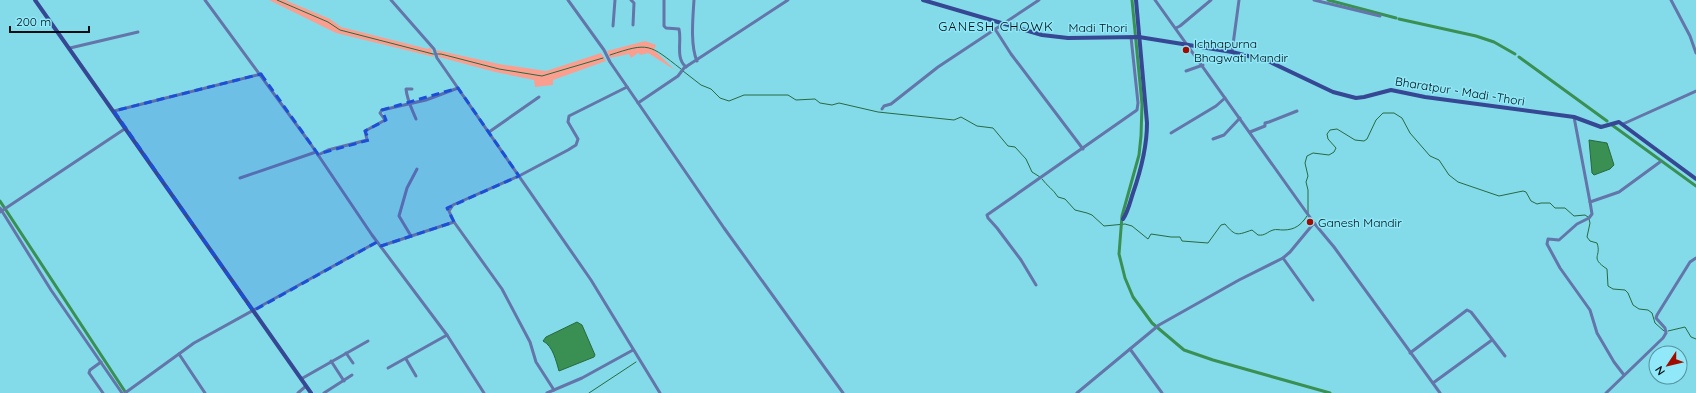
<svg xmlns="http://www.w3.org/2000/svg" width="1696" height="393" font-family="Quicksand,sans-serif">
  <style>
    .green { fill: #fa9f90 }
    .water { fill: #399052; stroke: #28693f }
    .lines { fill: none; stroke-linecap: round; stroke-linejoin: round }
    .stream { stroke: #28693f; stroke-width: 1 }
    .canal { stroke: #399052; stroke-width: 3 }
    .street { stroke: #6475a9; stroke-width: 3 }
    .secondary { stroke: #364894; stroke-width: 4 }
    .marked { fill: #1d4ed8; fill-opacity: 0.2; stroke: #1d4ed8; stroke-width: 3; stroke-dasharray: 8 5; stroke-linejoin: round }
    .poi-dot { fill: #a20c00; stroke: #90e8f8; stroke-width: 1.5 }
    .labels { text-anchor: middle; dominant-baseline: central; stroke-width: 3; stroke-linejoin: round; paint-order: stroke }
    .street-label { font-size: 12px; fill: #000f12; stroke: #90e8f8 }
    .poi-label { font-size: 12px; fill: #000f12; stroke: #90e8f8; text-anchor: start }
    .neighbourhood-label { font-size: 13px; letter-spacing: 1px; fill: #000f12; stroke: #90e8f8 }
  </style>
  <rect width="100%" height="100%" fill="#83dbea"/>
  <g class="green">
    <polygon points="269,0 285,0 330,19 341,27 428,49 430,47 434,57 336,33"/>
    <polygon points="645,41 656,45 654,50 675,70 648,53 641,55 638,53 631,58 629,54 610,58 607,51"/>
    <polygon points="436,50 499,64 546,71 601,53 606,61 553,80 553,85 535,87 534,80 495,72 439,57"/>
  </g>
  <g class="water">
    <polygon points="1589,140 1607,143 1614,165 1610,169 1594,175 1592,173"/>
    <path d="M577,322L582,325L595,355L594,357L559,371C556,361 553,346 543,341L546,337Z"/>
  </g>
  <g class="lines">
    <g class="stream">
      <polyline points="277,0 328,22 340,30 433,54 441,54 499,69 542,76 603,58"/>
      <path d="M610,55C649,42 649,44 681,69"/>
      <polyline points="683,71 701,85 711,89 720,98 729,101 744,95 788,95 796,100 815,99 820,103 832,105 839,103 878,112 954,120 961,117 977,126 993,128 1008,146 1015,147 1026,159 1032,172 1040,177"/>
      <path d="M1042,179C1047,186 1053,189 1058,197L1065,199L1075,210L1087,213L1092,215L1104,226L1125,224L1132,226L1148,239L1151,234L1171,237H1180L1182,241L1208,243L1221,225L1225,224C1236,237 1237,235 1252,230L1258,235C1265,236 1267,232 1273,230C1276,229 1280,230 1283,230C1295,230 1301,225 1307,216"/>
      <polyline points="1308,213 1308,190 1306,182 1308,176 1305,163 1307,156 1313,153 1329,155 1334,152 1336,148 1328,139 1327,134 1330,130 1337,129 1355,140 1364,141 1367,139 1376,120 1383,113 1394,113 1402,118 1410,133 1430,156 1439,160 1449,175 1458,182 1499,196 1523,191 1526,192 1531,201 1537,204 1541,203 1550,203 1555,208 1565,208 1574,216 1585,215 1588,217"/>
      <path d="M1589,219L1590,223L1587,237L1590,241L1597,243C1602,257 1589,257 1607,269L1608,286L1613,289L1625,290L1628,293L1633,305L1639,309L1648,310L1652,313L1655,323L1664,331"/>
      <polyline points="1668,331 1685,327 1691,337 1696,339"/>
      <polyline points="589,393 636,362"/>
    </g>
    <g class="canal">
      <polyline points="1132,0 1142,104 1141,136 1139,155 1122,216 1119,254 1125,278 1133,297 1152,323 1184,350 1213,360 1330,393"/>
      <polyline points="1328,0 1396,18"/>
      <polyline points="1399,19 1476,36 1494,42 1515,54"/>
      <polyline points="1519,57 1607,121"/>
      <polyline points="1612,125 1696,186"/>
      <polyline points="0,201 126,393"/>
    </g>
    <g class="street">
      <polyline points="205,0 310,143 372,235 447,335 484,393"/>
      <polyline points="391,0 434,49 437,58 444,68 591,280 660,393"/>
      <polyline points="568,0 604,50 610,62 724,228 843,393"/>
      <polyline points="631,0 634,3 633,25"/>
      <path d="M664,0V26L666,28L679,29C682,41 675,58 686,67"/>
      <path d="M694,0C693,16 690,46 697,61"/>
      <polyline points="1155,0 1314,223 1334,247 1440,393"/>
      <polyline points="1314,0 1380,16"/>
      <polyline points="1671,0 1690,36 1696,53"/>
      <polyline points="613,26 615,0"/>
      <polyline points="1176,28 1180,26 1211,0"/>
      <polyline points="995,29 1011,54 1083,149"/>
      <polyline points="70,48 138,32"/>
      <polyline points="1232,52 1239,0"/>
      <polyline points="1186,71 1203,65"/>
      <path d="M412,89H406C407,100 412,109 416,119"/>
      <polyline points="638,103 678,76 684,68 788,0"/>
      <polyline points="882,109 884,106 891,104 938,67 1039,0"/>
      <polyline points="114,111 261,74"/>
      <polyline points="1574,117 1590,202 1619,192 1660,162"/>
      <polyline points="1623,124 1696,91"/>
      <polyline points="489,132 539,97"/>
      <polyline points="1250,132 1265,126 1265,123 1269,122 1297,111"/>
      <polyline points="1171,133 1216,106 1225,98"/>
      <polyline points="1213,139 1224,135 1240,118"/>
      <polyline points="318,155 328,150 367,140 365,131 385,120 380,113 382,110 426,100 458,88"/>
      <polyline points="240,178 316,152"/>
      <polyline points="1590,202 1592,214 1589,218 1577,224 1559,240 1548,239 1547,244 1560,268 1590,310 1597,333 1614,362 1624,375"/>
      <polyline points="0,208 51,290 122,393"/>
      <polyline points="0,212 126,128"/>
      <polyline points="454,222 502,289 530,342 536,362 554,390"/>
      <polyline points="411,236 399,216 407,188 417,169"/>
      <polyline points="381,246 454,222 449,211 453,205 519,176 568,150 576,145 578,139 568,122 569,116 627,87"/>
      <polyline points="1283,258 1313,300"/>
      <polyline points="1036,285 1021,260 997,228 988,218 987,215 1137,110 1138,103 1131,37"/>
      <polyline points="1130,349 1159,325 1239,280 1283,258 1290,252 1314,223"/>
      <polyline points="346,353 353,363"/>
      <polyline points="1410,353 1467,310 1471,312 1505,356"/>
      <polyline points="179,354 205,393"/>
      <polyline points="406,359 416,376"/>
      <polyline points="331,361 344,381"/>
      <polyline points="101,362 90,370 89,373 103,393"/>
      <polyline points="388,368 447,335"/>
      <polyline points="301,379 368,341"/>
      <polyline points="1433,383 1492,340"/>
      <polyline points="125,393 194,343 377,242"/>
      <polyline points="298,393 306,386"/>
      <polyline points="324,393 352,375"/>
      <polyline points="547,393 582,378 633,350"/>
      <polyline points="1077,393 1130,349 1162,393"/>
      <polyline points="1606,393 1663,338 1666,333 1665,328 1656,318 1657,315 1690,262 1696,258"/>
    </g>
    <g class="secondary">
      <polyline points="35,0 311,393"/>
      <polyline points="923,0 1042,35 1068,38 1139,37 1232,52 1268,61 1333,92 1356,98 1364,97 1391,90 1425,97 1574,117 1601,127 1619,122 1696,179"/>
      <path d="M1123,219C1128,212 1130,202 1133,193C1141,170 1147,147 1147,123L1136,0"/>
    </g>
  </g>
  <path class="marked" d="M261,74L318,154L369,140L365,131L386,120L382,110L458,88L519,176L447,208L454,222L381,246L377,242L253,311L114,111Z"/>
  <g class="poi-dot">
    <circle cx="1186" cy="50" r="4"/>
    <circle cx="1310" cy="222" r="4"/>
  </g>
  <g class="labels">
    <g class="street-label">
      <text x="1098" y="27">Madi Thori</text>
      <text transform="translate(1460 91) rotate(9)">Bharatpur - Madi -Thori</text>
    </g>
    <g class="poi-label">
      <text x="1194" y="43">Ichhapurna<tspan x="1194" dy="14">Bhagwati Mandir</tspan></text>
      <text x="1318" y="222">Ganesh Mandir</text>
    </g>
    <g class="neighbourhood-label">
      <text x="996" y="26">GANESH CHOWK</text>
    </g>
  </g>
  <g transform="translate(1668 365) rotate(235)"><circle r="19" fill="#90e8f8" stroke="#56919c"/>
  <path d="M0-3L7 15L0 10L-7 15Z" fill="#a20c00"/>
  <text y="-6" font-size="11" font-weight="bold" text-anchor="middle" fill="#000f12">N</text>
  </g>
  <path d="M10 26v6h79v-6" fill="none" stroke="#000f12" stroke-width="2"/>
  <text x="16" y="26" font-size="12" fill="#000f12" stroke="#90e8f8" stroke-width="3" paint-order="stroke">200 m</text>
</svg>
